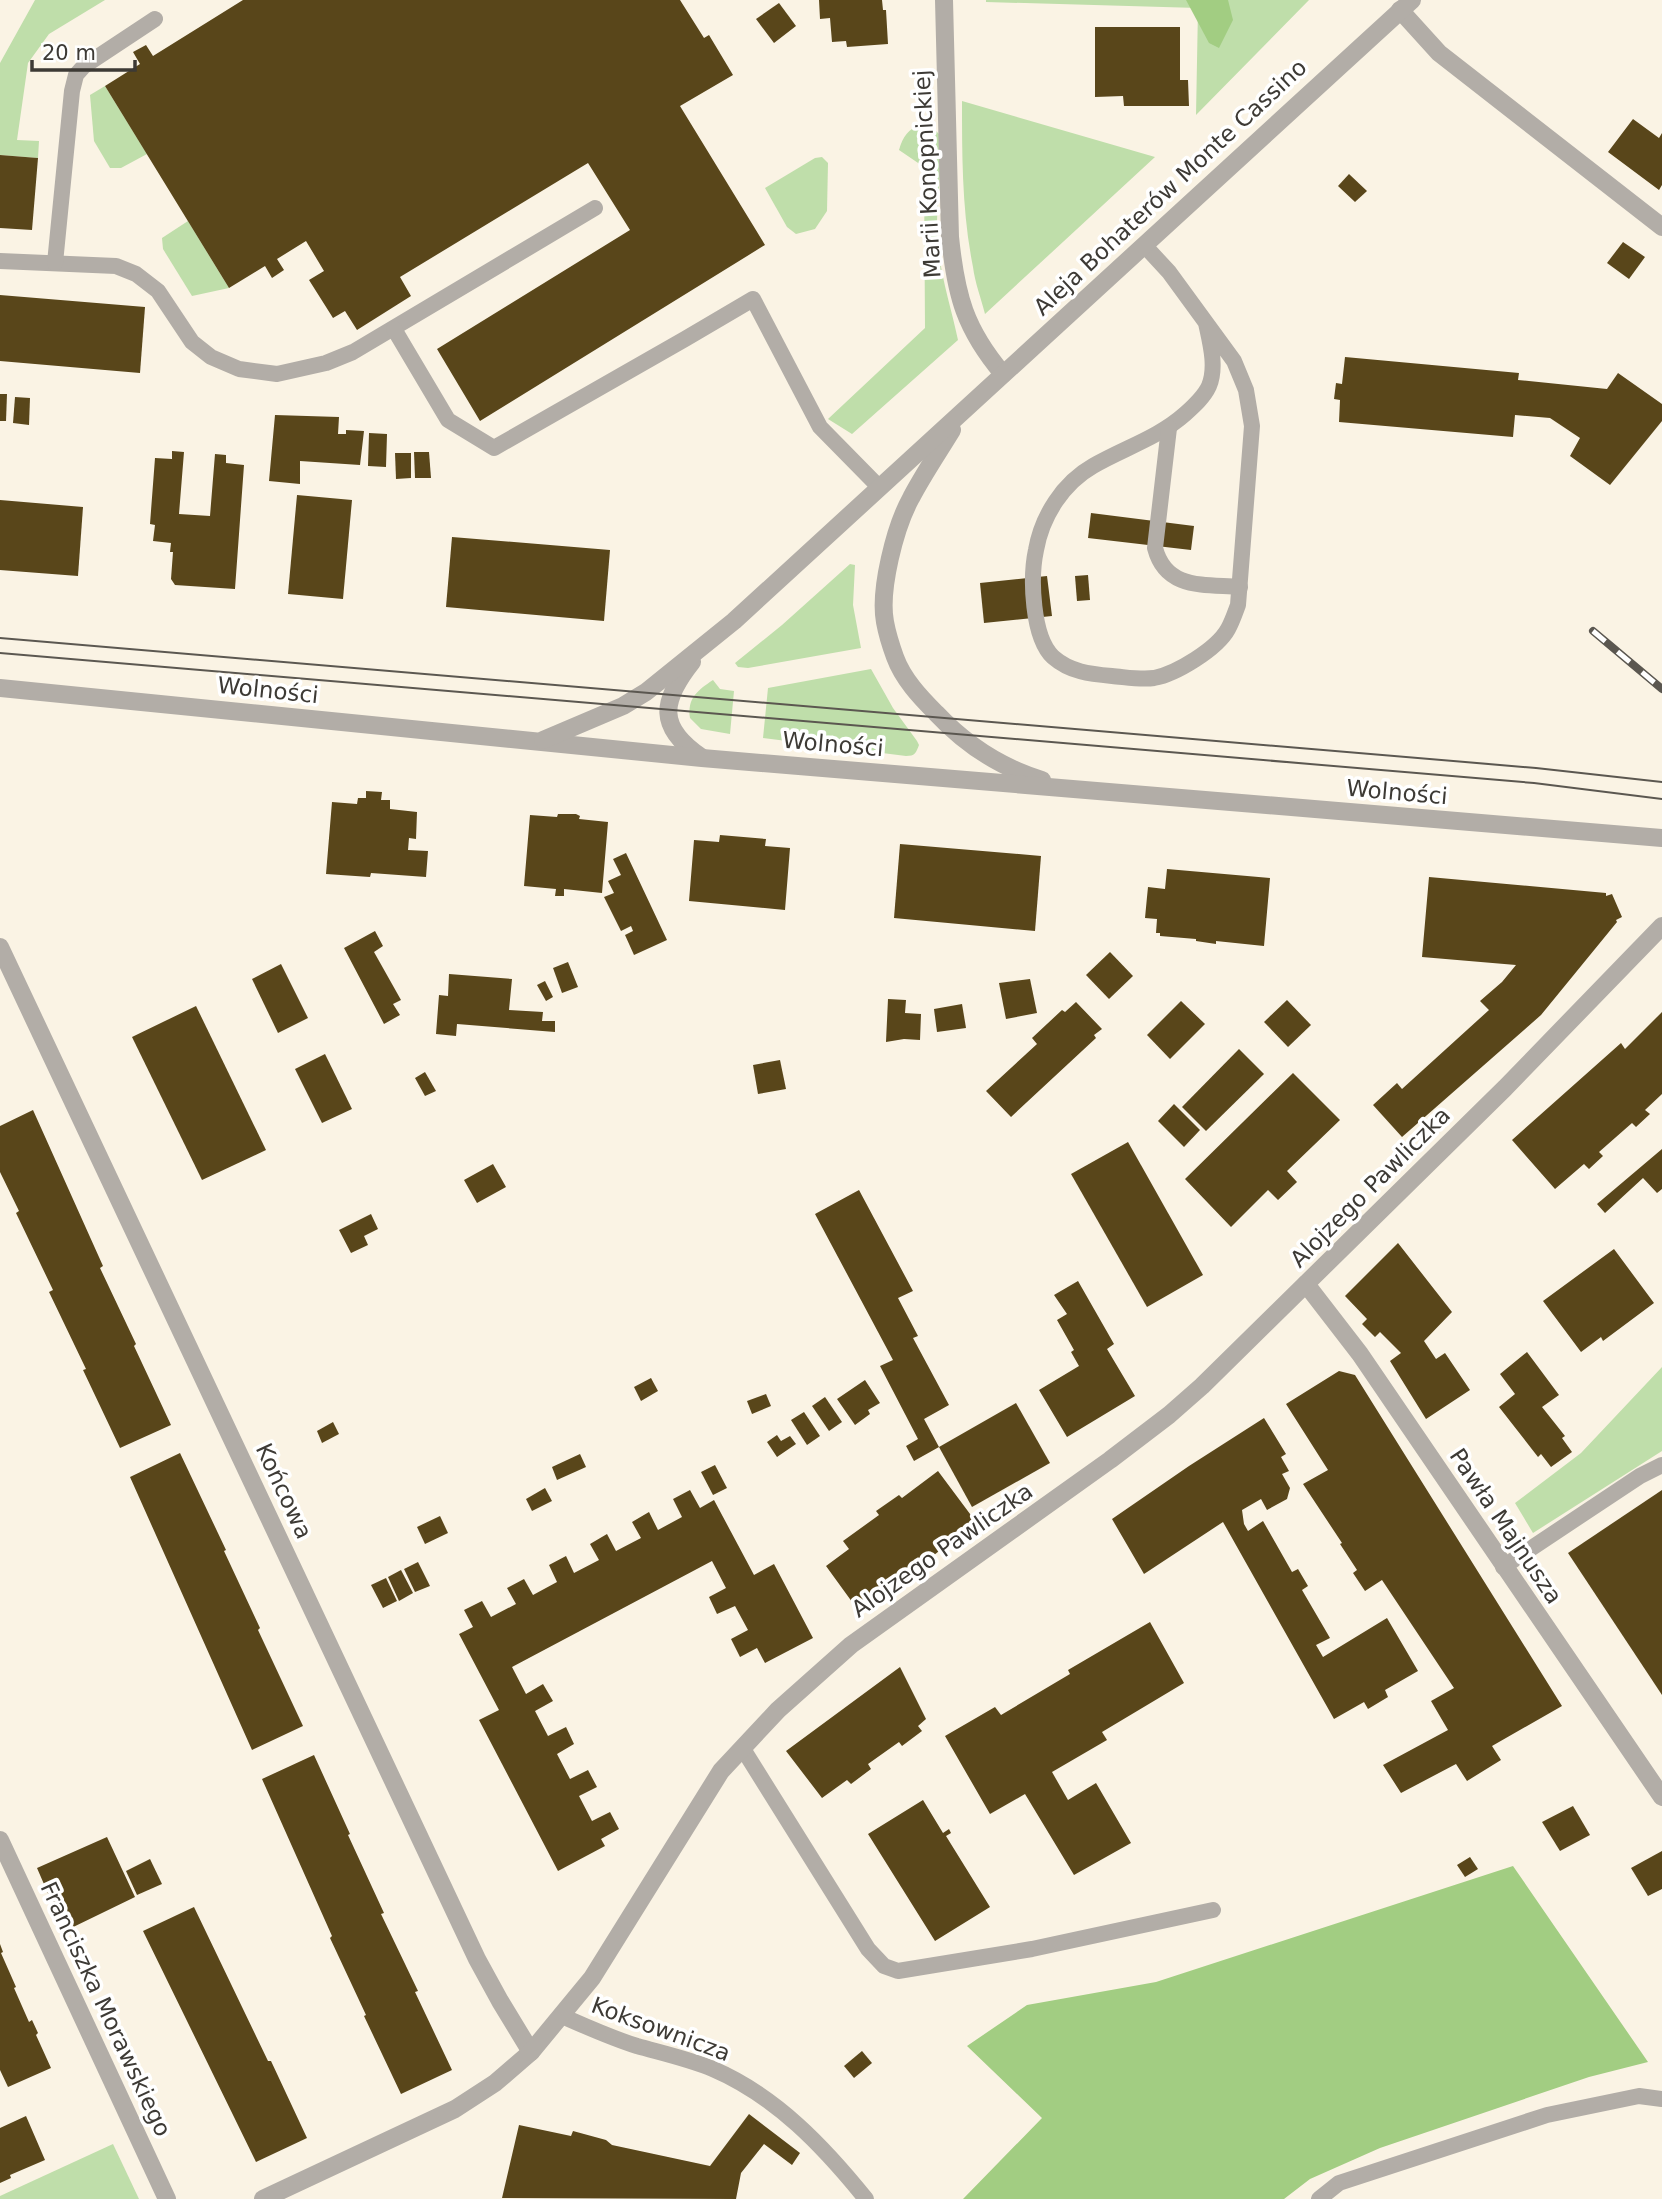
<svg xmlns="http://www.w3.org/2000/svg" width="1662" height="2199" font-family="'DejaVu Sans',sans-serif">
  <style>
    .green { fill: #bfdeaa }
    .forest { fill: #a2cd82 }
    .building { fill: #59461a }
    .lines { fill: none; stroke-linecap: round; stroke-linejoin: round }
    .service { stroke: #b2ada7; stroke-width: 16 }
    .minor { stroke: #b2ada7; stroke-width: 18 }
    .tertiary { stroke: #b2ada7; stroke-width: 18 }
    .tram { stroke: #5b5750; stroke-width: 2 }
    .rail-casing { stroke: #5b5750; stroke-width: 8 }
    .rail { stroke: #fff; stroke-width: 5; stroke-dasharray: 16; stroke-linecap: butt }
    .labels { text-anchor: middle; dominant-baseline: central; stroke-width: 7; stroke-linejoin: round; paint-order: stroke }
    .street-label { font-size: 23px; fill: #3d3a35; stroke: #fff }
  </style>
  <rect width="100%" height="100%" fill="#faf3e4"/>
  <g class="green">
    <polygon points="35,0 105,0 49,34 28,63 17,140 39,141 38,158 0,155 0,63"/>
    <polygon points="986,0 1309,0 1196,115 1198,8 986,2"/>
    <polygon points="105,86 147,154 121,168 110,168 94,141 90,95"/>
    <path d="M962,101L1155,157L985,314C981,298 975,283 973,267C962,212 962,157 962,101Z"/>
    <path d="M922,124L932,127L940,135C943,166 937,196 937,227C937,266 950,302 958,340L852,434L828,419L925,328L924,167L899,150C903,136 908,129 922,124Z"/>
    <polygon points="822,157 828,163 827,211 815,229 796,234 787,227 765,188 815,158"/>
    <polygon points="188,221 229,288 192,296 163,249 162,238"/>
    <polygon points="850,564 855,565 853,605 861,648 748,668 738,667 735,663 782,625"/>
    <path d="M871,669L893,708L917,741L919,745C916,753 915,756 906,756L763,738L768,688Z"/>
    <path d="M713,680L720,689L734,691L730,734L701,729L690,718C687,698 698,690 713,680Z"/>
    <polygon points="1662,1367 1662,1451 1533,1533 1515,1503 1581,1453"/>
    <polygon points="113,2144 139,2199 0,2199 0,2196"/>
  </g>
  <g class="forest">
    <polygon points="1186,0 1228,0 1233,20 1219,48 1209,43"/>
    <polygon points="1513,1866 1648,2062 1589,2077 1380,2148 1310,2179 1284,2199 963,2199 1042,2118 967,2046 1027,2005 1156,1982"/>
  </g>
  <g class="building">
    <polygon points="243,0 680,0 704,38 709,35 733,75 680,106 765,245 480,421 437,349 630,230 588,163 400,277 411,296 357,330 345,311 333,318 309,280 324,271 306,241 277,259 284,270 272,278 265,266 229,288 105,86 140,64 133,52 146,45 153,56"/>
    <polygon points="819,0 882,0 883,10 886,10 888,44 847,47 846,41 832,42 830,18 820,19"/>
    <polygon points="779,3 796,26 774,43 756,19"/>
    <polygon points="1095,27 1180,27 1180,80 1188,80 1189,106 1124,106 1123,96 1095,97"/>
    <polygon points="1633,119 1659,138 1662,133 1662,185 1659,190 1608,152"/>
    <polygon points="0,155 38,158 32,230 0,228"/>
    <polygon points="1349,174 1367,191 1355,202 1338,186"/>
    <polygon points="1623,242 1645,257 1629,279 1607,263"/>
    <polygon points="0,295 145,307 140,373 0,361"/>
    <polygon points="1345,357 1519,373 1518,380 1607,389 1618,373 1662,404 1662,421 1610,485 1570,456 1580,438 1550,418 1515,415 1513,437 1339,422 1340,400 1334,399 1336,383 1342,384"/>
    <polygon points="0,394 7,394 6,421 0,421"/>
    <polygon points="15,397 30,398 29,425 13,423"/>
    <polygon points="275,415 339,417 338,434 346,434 346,430 364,431 360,465 300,461 300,484 269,481"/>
    <polygon points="369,433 387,434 386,467 368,466"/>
    <polygon points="172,451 184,452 179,514 210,516 215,454 226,455 226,463 244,465 235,589 175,585 171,579 173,552 170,552 171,543 153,541 155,525 150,524 155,458 172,459"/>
    <polygon points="414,452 429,452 431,478 415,478"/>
    <polygon points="395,453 411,453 411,478 396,479"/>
    <polygon points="297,495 352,500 343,599 288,594"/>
    <polygon points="0,500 83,507 78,576 0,570"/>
    <polygon points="1091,513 1194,526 1191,550 1088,538"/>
    <polygon points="452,537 610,550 604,621 446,607"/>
    <polygon points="1088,575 1090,600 1077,601 1075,576"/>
    <polygon points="1047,576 1052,616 984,623 980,583"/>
    <polygon points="366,791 382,792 381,800 390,800 390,809 417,812 416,839 409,838 408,850 428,851 426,877 371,873 370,877 326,874 332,802 357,804 358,798 366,798"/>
    <polygon points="558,814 576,814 580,816 579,819 608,822 602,893 564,889 564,896 555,896 556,889 524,886 530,815 557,817"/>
    <polygon points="720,835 766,839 765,846 790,848 785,910 689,901 694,840 719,842"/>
    <polygon points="900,844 1041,856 1035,931 894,918"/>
    <polygon points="626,853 667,940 634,955 625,935 633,931 631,926 621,931 604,897 614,893 608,881 621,875 613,859"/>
    <polygon points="1167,869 1270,878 1264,946 1216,941 1216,944 1196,941 1196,939 1160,936 1160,933 1156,933 1157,919 1145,918 1147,897 1148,887 1165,889"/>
    <polygon points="1429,877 1606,893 1606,896 1612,894 1622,917 1616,920 1617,922 1541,1015 1402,1137 1373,1105 1397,1083 1402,1089 1489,1010 1480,1001 1502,982 1516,965 1422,957"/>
    <polygon points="375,931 383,946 374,952 401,1000 393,1004 400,1015 384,1024 344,948"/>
    <polygon points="1110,952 1133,976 1109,999 1086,975"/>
    <polygon points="568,962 578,987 562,993 553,968"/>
    <polygon points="281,964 308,1018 278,1033 252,979"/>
    <polygon points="449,974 512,979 509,1010 543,1012 542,1021 555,1021 555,1032 457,1024 456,1036 436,1034 439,995 448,996"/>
    <polygon points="1030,979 1037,1013 1006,1019 999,983"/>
    <polygon points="545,981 553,997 546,1001 537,985"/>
    <polygon points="888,999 906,1000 905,1013 921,1014 920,1040 904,1039 886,1042"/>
    <polygon points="1287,1000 1311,1025 1288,1047 1264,1022"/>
    <polygon points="1181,1001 1205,1024 1170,1059 1147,1035"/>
    <polygon points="1076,1002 1102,1029 1094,1035 1096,1038 1011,1117 986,1091 1037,1044 1032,1038 1062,1010 1065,1012"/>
    <polygon points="962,1004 966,1028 937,1032 934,1009"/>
    <polygon points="196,1006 266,1150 202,1180 132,1037"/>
    <polygon points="1662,1012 1662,1094 1645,1110 1650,1114 1636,1127 1632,1123 1599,1152 1603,1156 1589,1169 1584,1164 1555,1189 1512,1140 1621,1043 1625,1049"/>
    <polygon points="1239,1049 1264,1074 1206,1131 1182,1107"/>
    <polygon points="325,1054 352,1109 322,1123 295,1069"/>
    <polygon points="780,1060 786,1089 758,1094 753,1065"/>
    <polygon points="425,1072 436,1091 425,1096 415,1078"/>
    <polygon points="1293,1073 1340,1120 1287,1171 1297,1182 1278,1200 1268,1190 1231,1227 1185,1179"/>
    <polygon points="1174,1104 1200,1130 1184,1147 1158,1121"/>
    <polygon points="33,1110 103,1266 100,1268 136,1344 134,1346 171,1425 120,1448 83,1370 86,1369 49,1292 53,1290 16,1213 19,1211 0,1172 0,1126"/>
    <polygon points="1128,1142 1203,1275 1147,1307 1071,1174"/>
    <polygon points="1662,1149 1662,1189 1657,1193 1643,1178 1605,1213 1597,1204"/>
    <polygon points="493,1164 506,1187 477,1203 464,1180"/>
    <polygon points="859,1190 913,1291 898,1298 918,1336 913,1338 949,1405 924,1419 939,1447 914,1461 906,1446 918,1439 880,1366 893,1360 815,1214"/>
    <polygon points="371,1214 378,1229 364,1236 368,1245 351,1253 339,1230"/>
    <polygon points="1398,1243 1452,1312 1424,1341 1436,1359 1445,1353 1470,1390 1426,1419 1390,1361 1401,1353 1380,1332 1375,1337 1362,1324 1367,1319 1345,1296"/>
    <polygon points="1614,1249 1654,1303 1603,1341 1601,1337 1581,1352 1543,1301"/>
    <polygon points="1078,1281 1114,1344 1107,1349 1135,1396 1067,1437 1039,1390 1079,1366 1071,1352 1074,1350 1057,1320 1067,1314 1054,1295"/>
    <polygon points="1527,1352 1559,1395 1542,1407 1565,1436 1562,1438 1572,1452 1551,1467 1541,1454 1538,1457 1499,1407 1515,1394 1500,1374"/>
    <polygon points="1339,1371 1355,1375 1562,1706 1492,1746 1501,1760 1467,1781 1456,1764 1401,1793 1383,1765 1448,1730 1431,1701 1454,1688 1382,1580 1365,1591 1353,1573 1357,1570 1340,1544 1342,1543 1303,1484 1328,1470 1286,1404"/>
    <polygon points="651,1378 658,1391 641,1401 634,1387"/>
    <polygon points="865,1380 880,1403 868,1410 870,1414 855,1425 837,1399"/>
    <polygon points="766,1394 771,1406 752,1414 747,1401"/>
    <polygon points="825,1397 842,1422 829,1431 812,1406"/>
    <polygon points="1016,1403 1050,1463 972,1507 939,1447"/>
    <polygon points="804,1412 820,1436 807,1445 791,1420"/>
    <polygon points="1264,1418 1286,1454 1281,1457 1289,1471 1282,1474 1290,1488 1287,1499 1267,1510 1261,1499 1242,1510 1244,1524 1248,1531 1263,1521 1292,1572 1298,1569 1308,1586 1302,1590 1330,1638 1316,1645 1323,1657 1387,1618 1418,1671 1385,1690 1388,1697 1368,1709 1364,1702 1334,1719 1223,1522 1144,1574 1112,1519 1189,1466"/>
    <polygon points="333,1422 339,1434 322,1443 317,1431"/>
    <polygon points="777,1435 781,1441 790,1436 796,1444 777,1457 767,1442"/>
    <polygon points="180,1453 226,1550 224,1551 260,1628 258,1630 303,1726 252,1750 130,1477"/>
    <polygon points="580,1454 586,1467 557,1480 552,1467"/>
    <polygon points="715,1465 727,1488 713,1495 701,1472"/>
    <polygon points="938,1471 976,1522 915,1570 914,1568 882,1591 879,1588 855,1606 826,1566 849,1549 843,1541 879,1515 876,1511 899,1495 902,1498"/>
    <polygon points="545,1488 552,1501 532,1511 526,1499"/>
    <polygon points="690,1490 700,1508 714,1500 754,1575 774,1564 813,1638 765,1663 757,1648 740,1657 731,1639 748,1630 735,1606 717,1614 709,1597 726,1588 712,1561 512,1667 526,1694 543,1684 553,1701 535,1711 548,1736 566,1727 574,1744 557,1754 570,1779 588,1770 597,1787 579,1796 592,1821 610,1812 619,1829 601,1839 605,1846 558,1871 479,1720 499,1710 459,1634 473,1627 464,1610 482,1601 491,1617 516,1604 507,1588 524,1579 533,1595 557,1582 549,1565 566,1556 574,1573 599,1560 590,1544 607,1534 616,1551 641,1538 632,1522 649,1512 658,1530 682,1517 673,1499"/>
    <polygon points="1662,1490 1662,1695 1568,1553"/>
    <polygon points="440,1516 448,1533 425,1544 417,1527"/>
    <polygon points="418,1562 430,1586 415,1592 404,1569"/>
    <polygon points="401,1570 413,1593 399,1601 388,1577"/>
    <polygon points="386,1578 397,1601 383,1608 371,1585"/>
    <polygon points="1150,1622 1184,1683 1102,1732 1107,1740 1052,1772 1068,1800 1096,1783 1131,1843 1074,1875 1025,1794 990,1814 945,1736 995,1707 1001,1715 1070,1674 1068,1670"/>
    <polygon points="900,1667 926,1719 918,1726 922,1731 902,1746 899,1742 868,1764 871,1769 851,1784 847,1780 822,1798 786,1751"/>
    <polygon points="314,1755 350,1834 348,1835 384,1913 381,1914 418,1991 415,1992 452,2070 401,2094 364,2016 366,2015 330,1938 332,1936 262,1779"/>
    <polygon points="923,1800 943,1833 949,1829 951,1833 946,1836 990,1907 935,1941 868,1834"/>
    <polygon points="1573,1806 1590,1835 1560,1851 1542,1822"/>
    <polygon points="107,1837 135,1897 65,1931 63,1926 60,1928 50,1906 53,1905 37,1868"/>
    <polygon points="1662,1851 1662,1889 1648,1896 1631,1868"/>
    <polygon points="1470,1857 1478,1869 1465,1877 1457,1865"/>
    <polygon points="150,1859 162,1884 137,1895 126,1871"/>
    <polygon points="194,1907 268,2061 271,2061 307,2138 256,2162 143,1931"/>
    <polygon points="0,1944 3,1952 1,1953 16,1987 14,1988 29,2022 32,2020 38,2033 36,2035 51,2068 8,2087 0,2070"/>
    <polygon points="862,2051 872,2063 854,2078 844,2066"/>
    <polygon points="749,2114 800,2153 792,2165 764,2144 741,2173 736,2199 502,2198 519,2125 571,2136 573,2131 606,2140 612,2145 710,2166"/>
    <polygon points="26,2116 45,2160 10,2175 11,2178 0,2183 0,2128"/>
  </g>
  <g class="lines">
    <g class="service">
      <path d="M1144,245L1169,272L1234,361L1246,390L1252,426L1238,605C1235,613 1232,622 1228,629C1217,649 1176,674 1154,678C1141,680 1125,677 1112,676C1090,674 1070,672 1053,657C1032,637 1030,578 1036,550C1042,516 1063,483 1093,466C1124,448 1158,438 1185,414C1194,406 1204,397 1209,386C1217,367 1210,342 1206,323"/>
      <polyline points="0,261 116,266 136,274 158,291 192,342 211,357 239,369 277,374 326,363 353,352 595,208"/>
      <polyline points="55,263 72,91 76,75 84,66 155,19"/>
      <polyline points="394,329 448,420 494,448 685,339 753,299 820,427 880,488"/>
      <path d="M1169,428L1155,548C1166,590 1204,584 1240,587"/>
      <polyline points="1503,1567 1640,1476 1662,1465"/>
      <polyline points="743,1749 868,1949 884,1966 898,1971 1032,1949 1213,1910"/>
      <path d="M562,2016C587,2027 611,2038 637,2046C662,2053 689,2059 713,2069C776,2096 824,2147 866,2199"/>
      <polyline points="1319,2199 1339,2183 1547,2115 1639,2096 1662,2099"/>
    </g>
    <g class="minor">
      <path d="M944,0L950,237C956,296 965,329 1003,374"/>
      <polyline points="1400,10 1439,53 1662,227"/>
      <polyline points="0,947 477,1959 500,2001 531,2052"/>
      <polyline points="1306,1284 1360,1354 1662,1797"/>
      <polyline points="0,1840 167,2199"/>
    </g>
    <g class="tertiary">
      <path d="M952,430C938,453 923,475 911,498C895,527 879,590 885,622C887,633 891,646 895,657C903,679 920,697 936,713C965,744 1002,768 1042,780"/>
      <path d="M692,662C661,701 657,727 701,757"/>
      <polyline points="0,688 702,758 1662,838"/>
      <polyline points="543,740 623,706 646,692 734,621 1412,0"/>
      <polyline points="263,2199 455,2109 495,2083 531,2052 592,1978 721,1771 778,1710 851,1645 1110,1460 1169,1415 1202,1386 1505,1088 1662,926"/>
    </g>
    <g class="tram">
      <polyline points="0,638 1536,768 1662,782"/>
      <polyline points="0,653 1534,783 1662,799"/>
    </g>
    <defs>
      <polyline id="rail" points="1593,631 1662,689"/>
    </defs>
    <use href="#rail" class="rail-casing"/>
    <use href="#rail" class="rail"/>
  </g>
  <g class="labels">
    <g class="street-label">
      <text transform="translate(927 174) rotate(-93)">Marii Konopnickiej</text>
      <text transform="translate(1170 187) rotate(-43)">Aleja Bohaterów Monte Cassino</text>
      <text transform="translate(268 690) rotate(6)">Wolności</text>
      <text transform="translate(833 744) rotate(5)">Wolności</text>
      <text transform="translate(1397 792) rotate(5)">Wolności</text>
      <text transform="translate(1370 1187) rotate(-45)">Alojzego Pawliczka</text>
      <text transform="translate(284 1491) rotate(65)">Końcowa</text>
      <text transform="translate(1506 1526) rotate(56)">Pawła Majnusza</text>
      <text transform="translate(942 1550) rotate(-35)">Alojzego Pawliczka</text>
      <text transform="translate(106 2009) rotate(65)">Franciszka Morawskiego</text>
      <text transform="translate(661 2029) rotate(20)">Koksownicza</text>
    </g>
  </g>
  <path d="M32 60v10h103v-10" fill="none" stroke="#3d3a35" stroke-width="3.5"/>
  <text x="42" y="60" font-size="21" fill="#3d3a35" stroke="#ffffff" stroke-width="5" paint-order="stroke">20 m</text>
</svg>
